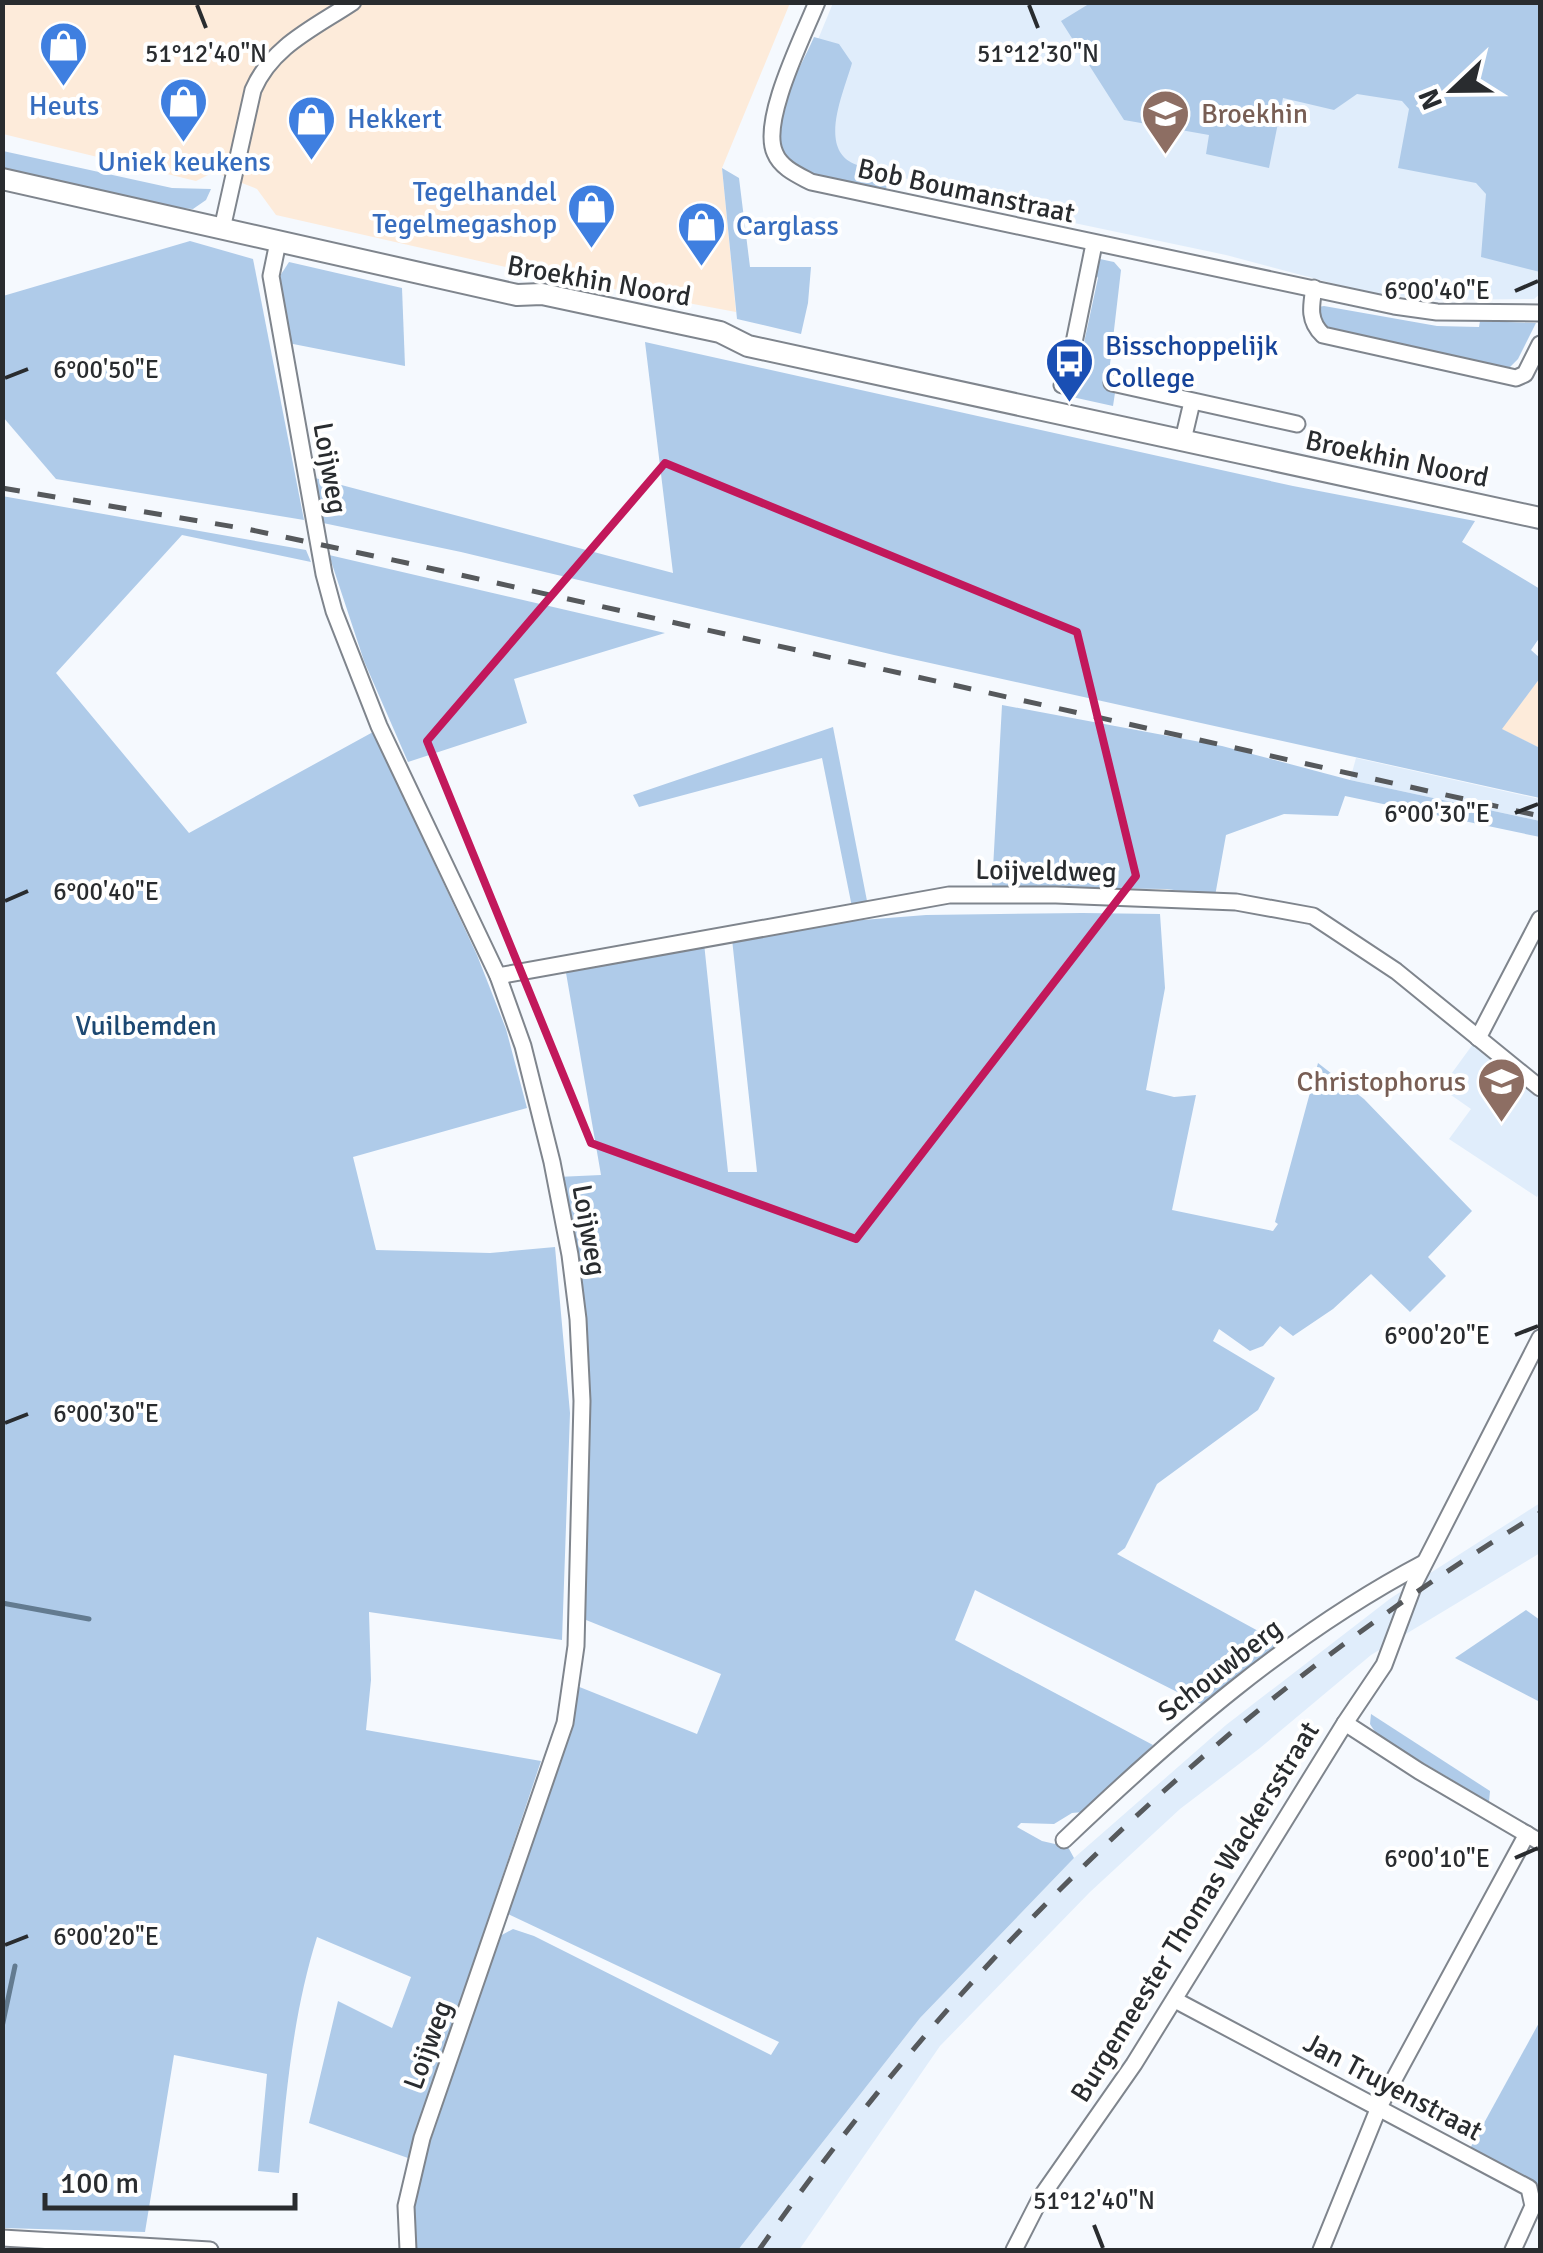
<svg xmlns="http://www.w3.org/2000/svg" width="1543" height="2253" font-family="Signika,sans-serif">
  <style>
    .commercial { fill: #fdebda }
    .built { fill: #e0edfb }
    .green { fill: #afcbe9 }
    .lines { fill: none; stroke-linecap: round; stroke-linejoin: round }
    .stream { stroke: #637b90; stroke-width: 5 }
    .street-casing { stroke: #7f858d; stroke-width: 19 }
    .secondary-casing { stroke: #7f858d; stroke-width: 24 }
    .street { stroke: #fff; stroke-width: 15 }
    .secondary { stroke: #fff; stroke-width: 20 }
    .rail { stroke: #56595c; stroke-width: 5; stroke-dasharray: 18 18; stroke-linecap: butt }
    .marked { fill: none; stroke: #c2185b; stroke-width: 8; stroke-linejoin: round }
    .ticks { fill: none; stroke: #292c2f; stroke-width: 4 }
    .labels { text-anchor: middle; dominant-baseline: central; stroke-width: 8; stroke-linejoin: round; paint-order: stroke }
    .shop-label { font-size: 28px; fill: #366cbe; stroke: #fff }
    .education-label { font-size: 28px; fill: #785e54; stroke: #fff; text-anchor: start }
    .street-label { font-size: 28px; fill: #292c2f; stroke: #fff }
    .transit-label { font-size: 28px; fill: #164399; stroke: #fff; text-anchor: start }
    .park-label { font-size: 28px; fill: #1c4872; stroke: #fff }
    .ticks-label { font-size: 25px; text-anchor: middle; fill: #292c2f; stroke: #fff; stroke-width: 8; stroke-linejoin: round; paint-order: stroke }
  </style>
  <rect width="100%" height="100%" fill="#f5f9fe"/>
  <g class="commercial">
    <polygon points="3,3 790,3 722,168 736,312 554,278 276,215 257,189 214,172 196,181 3,134"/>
    <polygon points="1540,678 1540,748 1501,729"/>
  </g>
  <g class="built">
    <polygon points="833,3 1540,3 1540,294 1534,299 1438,300 1373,294 1226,255 1022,212 1023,200 970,189 962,192 891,175 878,183 784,122"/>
    <polygon points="1356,758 1540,799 1540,821 1350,780"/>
    <polygon points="1473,1044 1540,1099 1540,1191 1537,1197 1449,1139 1471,1109 1441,1088"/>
    <polygon points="1540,1503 1540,1553 1371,1655 1260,1748 1180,1809 1090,1892 940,2046 799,2250 738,2250 920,2018 1074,1858 1226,1725 1391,1598"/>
  </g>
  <g class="green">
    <polygon points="1092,2 1540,3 1540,272 1481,257 1486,194 1476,183 1398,168 1409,109 1402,101 1357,94 1334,110 1283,98 1269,168 1206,154 1209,135 1124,120 1061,21"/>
    <path d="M814,37L839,44L852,63C844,92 816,151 857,165L870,159L889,171L886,190C859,184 819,181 796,165C756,138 800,70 814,37Z"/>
    <polygon points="3,151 172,188 211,189 206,200 193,209 178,208 3,170"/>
    <polygon points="722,168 739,178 750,267 811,267 808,303 801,334 737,319"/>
    <polygon points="190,241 253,259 304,520 56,479 3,417 3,296"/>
    <polygon points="1095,258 1114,262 1121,270 1107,390 1115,393 1113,406 1063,395 1064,388 1074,389 1098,278 1093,270"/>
    <polygon points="289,262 402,288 405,366 288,343 278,279"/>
    <polygon points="1324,306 1437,326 1479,327 1480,321 1536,323 1518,359 1509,368 1330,330 1322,323 1318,307"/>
    <polygon points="645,342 1293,486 1475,521 1462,542 1540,589 1540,637 1531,650 1540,658 1540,678 1502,729 1540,748 1540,798 894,655 461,552 323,523 315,478 673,573"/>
    <path d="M2,496L306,550L311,562L182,535L56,673L189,833L373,732L477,955L506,1029L527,1108L353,1157L376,1250L490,1253L555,1247L570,1413L562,1640L369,1612L371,1680L366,1730L541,1761L408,2158L309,2123L338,2001L392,2028L411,1977L317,1937C293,2014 286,2092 279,2173L258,2171L267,2074L174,2055L145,2232L3,2228Z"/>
    <polygon points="329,555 665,633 514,679 527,723 408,762 364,661"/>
    <polygon points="1002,705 1222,746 1350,780 1540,821 1540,837 1345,796 1338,816 1284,814 1226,835 1215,896 1167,889 992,887"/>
    <polygon points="833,727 868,906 852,907 822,758 639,807 633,795"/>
    <polygon points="1082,913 1160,914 1165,988 1146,1090 1174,1097 1196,1095 1172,1210 1273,1231 1278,1224 1275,1222 1318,1063 1364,1099 1472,1211 1428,1257 1446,1276 1410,1312 1371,1274 1333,1309 1293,1336 1280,1326 1263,1346 1250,1351 1219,1329 1213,1341 1275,1378 1258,1410 1157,1484 1125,1548 1117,1554 1284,1645 1205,1706 975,1590 955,1640 1153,1745 1083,1812 1072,1813 1054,1824 1021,1823 1017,1827 1042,1841 1068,1847 1074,1858 920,2018 738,2250 416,2250 412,2227 417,2181 500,1936 513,1929 534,1936 771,2055 779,2042 508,1914 564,1749 577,1686 697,1734 721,1674 581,1618 585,1377 557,1177 601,1175 565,967 704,943 728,1172 757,1172 732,939 850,921 926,915"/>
    <polygon points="1526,1610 1540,1620 1540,1702 1455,1658"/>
    <polygon points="1371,1714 1490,1791 1489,1802 1377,1735 1370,1724"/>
    <polygon points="1540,2021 1540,2193 1467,2154"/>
  </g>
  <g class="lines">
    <g class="stream">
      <polyline points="2,1603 89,1619"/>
      <polyline points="2,2027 15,1966"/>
    </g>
    <defs>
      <g id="street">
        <path d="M817,2C804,35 760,121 775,153C781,168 798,175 811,182L1394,306L1437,312L1540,313"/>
        <path d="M222,229L253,90C272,46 314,28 353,2"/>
        <polyline points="278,242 271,276 324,574 334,611 379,726 498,976 523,1046 552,1162 570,1255 578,1319 582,1401 576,1646 565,1723 422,2138 406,2206 408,2250"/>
        <path d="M1314,288C1311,306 1308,321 1323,335L1516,378L1525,374L1540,344"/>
        <polyline points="1112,383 1297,424"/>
        <polyline points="1062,385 1067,377 1094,244"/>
        <polyline points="1183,440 1192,402"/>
        <polyline points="498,976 949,895 1056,895 1236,902 1313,916 1396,971 1540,1088"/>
        <polyline points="1478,1038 1540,919"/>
        <polyline points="1345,1723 1419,1771 1540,1842"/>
        <path d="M1064,1840C1174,1735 1289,1634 1424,1563"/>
        <polyline points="1175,2000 1529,2188 1533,2206 1513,2250"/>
        <polyline points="2,2238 210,2250"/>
        <polyline points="1014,2250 1041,2197 1134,2064 1345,1723 1384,1665 1415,1582 1540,1338"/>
        <polyline points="1321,2250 1379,2107 1527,1834"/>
      </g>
      <polyline id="secondary" points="2,179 517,295 542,294 720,332 748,346 1540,518"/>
    </defs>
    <use href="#street" class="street-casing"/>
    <use href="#secondary" class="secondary-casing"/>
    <use href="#street" class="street"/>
    <use href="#secondary" class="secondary"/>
    <g class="rail">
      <polyline points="2,488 247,529 407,563 1540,816"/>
      <path d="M759,2250C966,1954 1229,1699 1540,1513"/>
    </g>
  </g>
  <path class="marked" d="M665,463L1077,632L1136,876L856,1239L591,1143L427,741Z"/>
  <path class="ticks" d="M197,5L206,28M1029,5L1038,28M1515,291L1538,281M5,378L28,369M1515,813L1538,804M5,901L28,891M1515,1335L1538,1326M5,1423L28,1414M1515,1858L1538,1848M5,1945L28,1936M1094,2225L1103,2248"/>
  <defs>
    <symbol id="shop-pin" viewBox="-11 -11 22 30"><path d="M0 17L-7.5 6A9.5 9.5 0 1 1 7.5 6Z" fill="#3f7fe0" stroke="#fff"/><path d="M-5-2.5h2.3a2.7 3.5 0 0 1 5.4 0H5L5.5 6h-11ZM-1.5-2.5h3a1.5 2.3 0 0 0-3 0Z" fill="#fff"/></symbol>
    <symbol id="school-pin" viewBox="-11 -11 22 30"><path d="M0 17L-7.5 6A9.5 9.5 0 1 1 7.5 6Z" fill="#8d6e63" stroke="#fff"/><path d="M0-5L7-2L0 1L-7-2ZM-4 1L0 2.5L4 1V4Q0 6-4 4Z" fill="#fff"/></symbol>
    <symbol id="bus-pin" viewBox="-11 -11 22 30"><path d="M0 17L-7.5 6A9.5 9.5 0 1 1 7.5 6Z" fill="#1a4fb4" stroke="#fff"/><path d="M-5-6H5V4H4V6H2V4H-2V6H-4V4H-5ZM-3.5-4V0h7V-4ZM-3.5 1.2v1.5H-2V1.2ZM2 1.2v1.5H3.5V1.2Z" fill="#fff"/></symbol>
  </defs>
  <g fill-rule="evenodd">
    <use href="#shop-pin" x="36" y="18" width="55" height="75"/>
    <use href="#shop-pin" x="156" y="74" width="55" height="75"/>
    <use href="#school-pin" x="1138" y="86" width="55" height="75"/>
    <use href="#shop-pin" x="284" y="92" width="55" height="75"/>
    <use href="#shop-pin" x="564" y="180" width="55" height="75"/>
    <use href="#shop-pin" x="674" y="198" width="55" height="75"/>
    <use href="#bus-pin" x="1042" y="334" width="55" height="75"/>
    <use href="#school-pin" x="1474" y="1054" width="55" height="75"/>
  </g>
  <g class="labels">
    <g class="shop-label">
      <text x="64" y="106">Heuts</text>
      <text x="347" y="119" text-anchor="start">Hekkert</text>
      <text x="184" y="162">Uniek keukens</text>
      <text x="557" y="192" text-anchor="end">Tegelhandel<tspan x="557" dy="32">Tegelmegashop</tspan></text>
      <text x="736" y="226" text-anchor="start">Carglass</text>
    </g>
    <g class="education-label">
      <text x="1201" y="114">Broekhin</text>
      <text x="1466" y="1082" text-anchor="end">Christophorus</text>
    </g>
    <g class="street-label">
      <text transform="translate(966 191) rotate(12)">Bob Boumanstraat</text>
      <text transform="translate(599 281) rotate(10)">Broekhin Noord</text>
      <text transform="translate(1397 459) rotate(12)">Broekhin Noord</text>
      <text transform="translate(330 468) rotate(80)">Loijweg</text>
      <text transform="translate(1046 871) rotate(1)">Loijveldweg</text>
      <text transform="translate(589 1230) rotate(80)">Loijweg</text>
      <text transform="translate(1220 1670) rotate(-38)">Schouwberg</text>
      <text transform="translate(1195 1912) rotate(-58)">Burgemeester Thomas Wackersstraat</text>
      <text transform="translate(428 2045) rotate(-70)">Loijweg</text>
      <text transform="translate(1393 2087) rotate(28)">Jan Truyenstraat</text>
    </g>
    <g class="transit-label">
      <text x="1105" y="346">Bisschoppelijk<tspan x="1105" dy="32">College</tspan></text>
    </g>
    <g class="park-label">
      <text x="146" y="1026">Vuilbemden</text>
    </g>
  </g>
  <g class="ticks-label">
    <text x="206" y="62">51°12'40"N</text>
    <text x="1038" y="62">51°12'30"N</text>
    <text x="1437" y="299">6°00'40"E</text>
    <text x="106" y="378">6°00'50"E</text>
    <text x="1437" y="822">6°00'30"E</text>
    <text x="106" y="900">6°00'40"E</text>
    <text x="1437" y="1344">6°00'20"E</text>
    <text x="106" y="1422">6°00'30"E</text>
    <text x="1437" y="1867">6°00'10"E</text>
    <text x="106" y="1945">6°00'20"E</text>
    <text x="1094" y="2209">51°12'40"N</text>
  </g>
  <rect width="1543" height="2253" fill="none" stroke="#292c2f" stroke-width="10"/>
  <g transform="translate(1453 90) rotate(248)" stroke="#ffffff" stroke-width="8" paint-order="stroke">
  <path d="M0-8L18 38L0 25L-18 38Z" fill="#292c2f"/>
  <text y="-15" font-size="28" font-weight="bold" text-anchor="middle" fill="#292c2f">N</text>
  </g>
  <path d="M45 2193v15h250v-15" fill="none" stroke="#292c2f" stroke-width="5"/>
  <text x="60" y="2193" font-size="30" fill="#292c2f" stroke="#ffffff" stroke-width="8" paint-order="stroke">100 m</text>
</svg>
